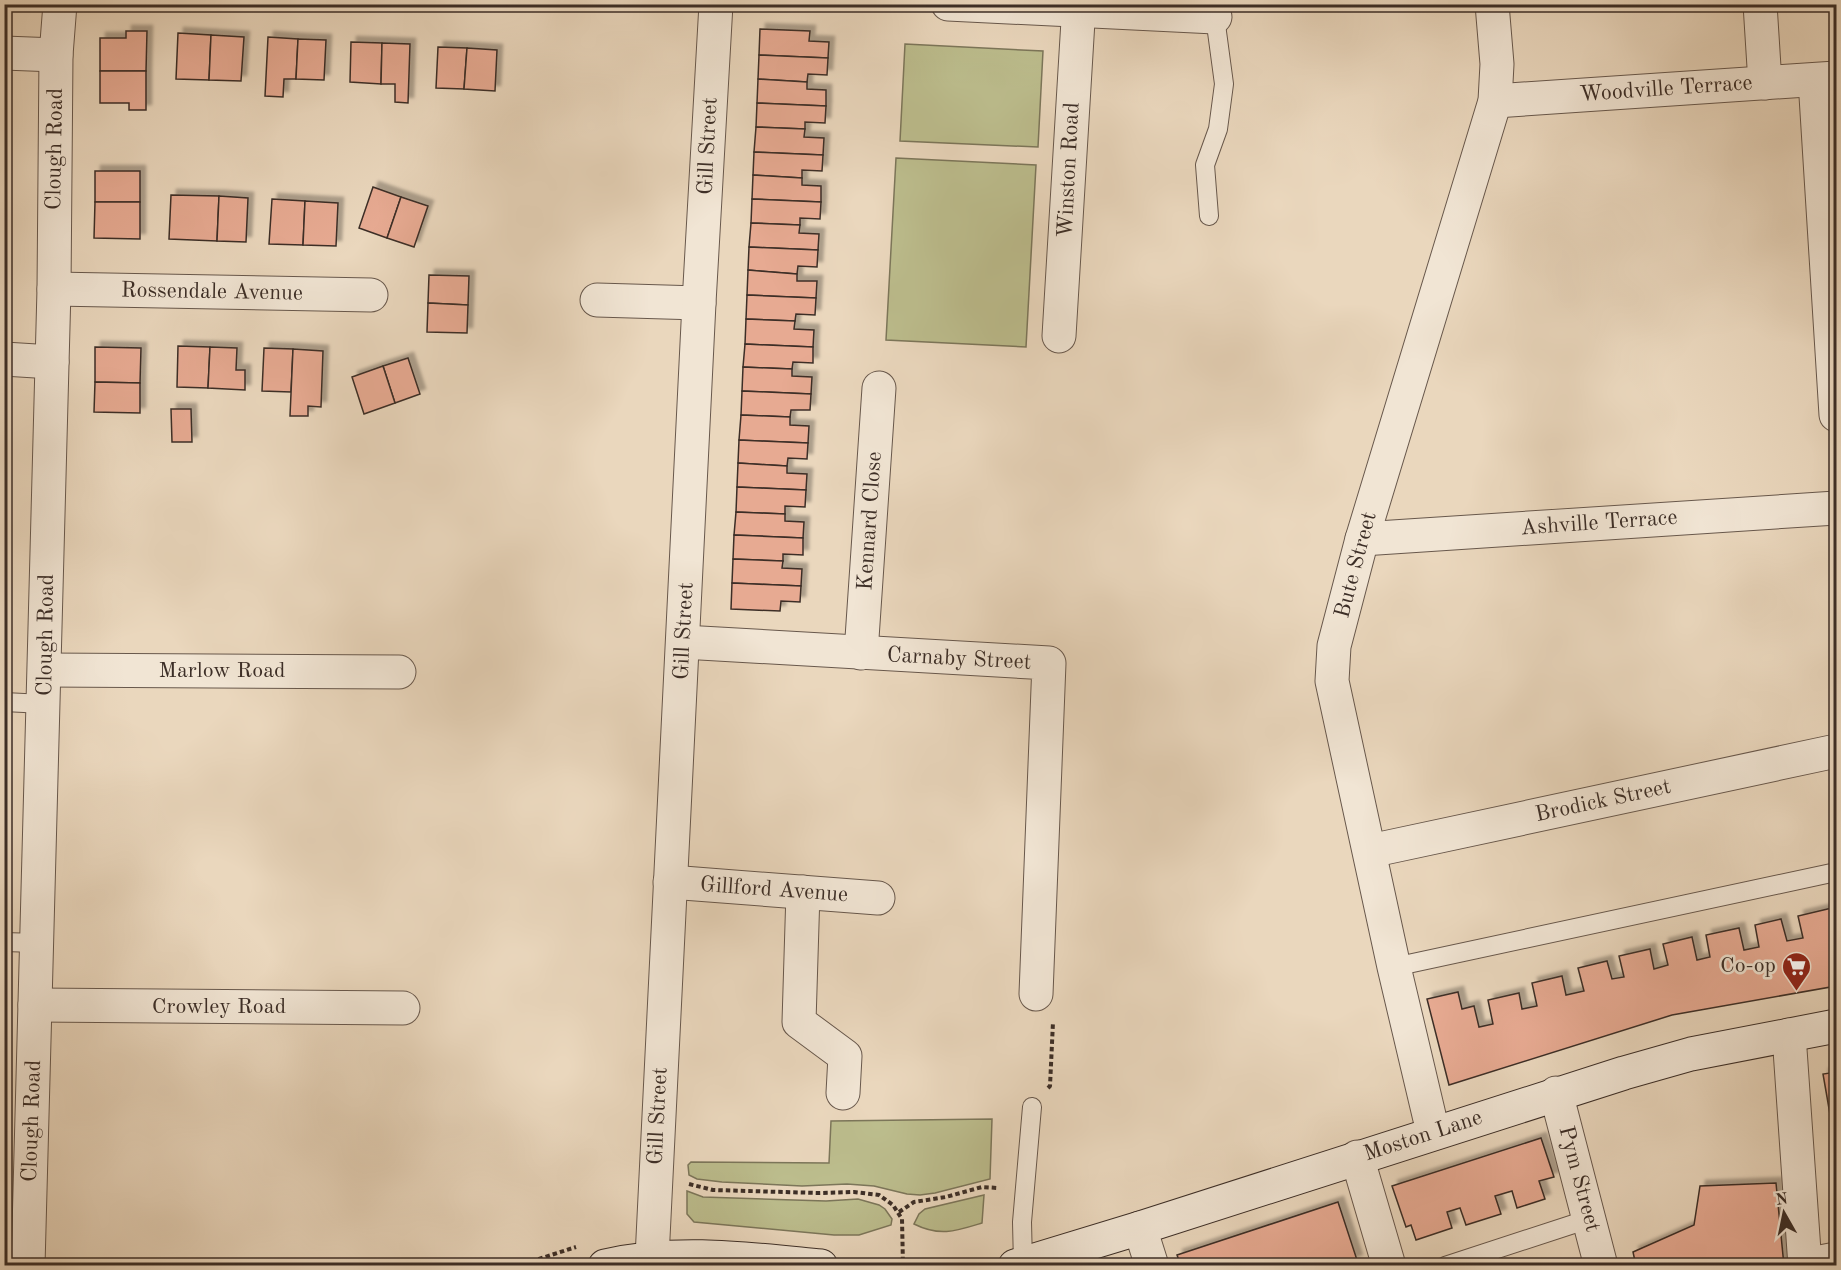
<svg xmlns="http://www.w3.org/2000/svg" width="1841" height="1270" font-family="'Old Standard TT',serif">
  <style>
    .green { fill: #bcbd8d; stroke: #7c765a; stroke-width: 1.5 }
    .building { fill: #e7aa92; stroke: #3c2e27; stroke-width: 1.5; filter: url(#shadow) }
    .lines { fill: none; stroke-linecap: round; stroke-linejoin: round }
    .lane-casing { stroke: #68584c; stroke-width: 20 }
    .street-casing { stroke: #68584c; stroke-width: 35 }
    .secondary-casing { stroke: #3c2e27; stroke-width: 35 }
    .path { stroke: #3c2e27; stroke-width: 4; stroke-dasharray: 4.5 3; stroke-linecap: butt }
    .lane { stroke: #f1e5d4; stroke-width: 18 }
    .street { stroke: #f1e5d4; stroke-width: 33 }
    .secondary { stroke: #f1e5d4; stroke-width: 33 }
    .labels { text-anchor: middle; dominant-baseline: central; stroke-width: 5; stroke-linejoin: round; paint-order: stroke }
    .street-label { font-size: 22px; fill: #3c2e27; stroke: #f1e5d4 }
    .poi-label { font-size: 22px; fill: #3c2e27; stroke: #f1e5d4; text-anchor: end }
  </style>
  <defs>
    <filter id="shadow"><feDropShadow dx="5.5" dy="-5.5" stdDeviation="1.5" flood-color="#0004"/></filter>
  </defs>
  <rect width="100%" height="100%" fill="#ead7bd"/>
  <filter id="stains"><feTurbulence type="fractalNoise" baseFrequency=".00333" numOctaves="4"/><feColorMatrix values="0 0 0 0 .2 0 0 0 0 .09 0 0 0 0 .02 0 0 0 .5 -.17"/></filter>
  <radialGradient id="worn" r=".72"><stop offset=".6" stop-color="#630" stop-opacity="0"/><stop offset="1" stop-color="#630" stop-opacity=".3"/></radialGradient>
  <g class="green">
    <polygon points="905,44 1043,51 1038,147 900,141"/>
    <polygon points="896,158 1036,165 1026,347 886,340"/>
    <polygon points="992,1119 990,1179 935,1193 920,1195 907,1194 874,1186 847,1184 802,1186 722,1182 697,1179 689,1175 688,1165 691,1162 829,1163 831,1121"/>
    <polygon points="687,1191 703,1197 826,1201 858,1199 879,1205 885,1209 892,1219 891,1225 859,1235 834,1235 694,1222 687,1214"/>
    <path d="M984,1195L982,1223C956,1231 940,1237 914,1224L919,1214L925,1209Z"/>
  </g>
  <g class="building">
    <polygon points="760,29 810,31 809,41 829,42 828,58 759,55"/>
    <polygon points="126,31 147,31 146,71 100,71 100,38 126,38"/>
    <polygon points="178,33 211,35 209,80 176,79"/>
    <polygon points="211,35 244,37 241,81 209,80"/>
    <polygon points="268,37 298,39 296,79 284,79 283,97 265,96"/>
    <polygon points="298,39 326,40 324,80 296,79"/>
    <polygon points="351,42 382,43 381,84 350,82"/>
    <polygon points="382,43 410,44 408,103 395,102 395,84 381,84"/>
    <polygon points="438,47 467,48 464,89 436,88"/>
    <polygon points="467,48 497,50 495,91 464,89"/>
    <polygon points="759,55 828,58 827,75 808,74 807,82 758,79"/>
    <polygon points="100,71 146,71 146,110 129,110 129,103 100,103"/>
    <polygon points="758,79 807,82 807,89 826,90 826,106 757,103"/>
    <polygon points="757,103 826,106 825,123 805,122 805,129 756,127"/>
    <polygon points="756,127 805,129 804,137 824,138 823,155 754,152"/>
    <polygon points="754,152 823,155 822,171 802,170 802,178 753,175"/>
    <rect x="95" y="171" width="45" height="31"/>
    <polygon points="753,175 802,178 802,185 821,186 821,202 752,199"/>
    <polygon points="373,187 401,197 387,238 359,228"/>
    <polygon points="171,195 219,196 217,241 169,239"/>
    <polygon points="219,196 248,198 246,242 217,241"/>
    <polygon points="401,197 428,206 414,247 387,238"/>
    <polygon points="272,199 305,201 303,245 269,244"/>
    <polygon points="752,199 821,202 820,219 800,218 800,225 751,223"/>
    <polygon points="305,201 338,203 336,246 303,245"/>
    <polygon points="95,202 140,202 140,239 94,238"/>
    <polygon points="751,223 800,225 799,233 819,234 818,250 749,247"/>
    <polygon points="749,247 818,250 817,267 798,266 797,274 748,270"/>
    <polygon points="748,270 797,274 797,281 817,281 816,298 747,295"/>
    <polygon points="429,275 469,276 468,305 428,303"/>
    <polygon points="747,295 816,298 815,315 796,314 795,321 746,319"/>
    <polygon points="428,303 468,305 467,333 427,332"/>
    <polygon points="746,319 795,321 794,329 814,330 813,347 745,344"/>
    <polygon points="745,344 813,347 813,363 793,362 792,369 743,367"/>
    <polygon points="178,346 210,347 208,388 177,387"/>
    <polygon points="95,347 141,348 140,383 95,382"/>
    <polygon points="210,347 237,348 236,370 245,370 245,390 208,388"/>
    <polygon points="264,348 293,349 291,392 262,391"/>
    <polygon points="293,349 323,351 321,407 308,406 308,416 290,416"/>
    <polygon points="408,358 420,394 395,403 383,366"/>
    <polygon points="383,366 395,403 364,414 352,377"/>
    <polygon points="743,367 792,369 792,376 812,377 811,394 742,391"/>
    <polygon points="95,382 140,383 140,413 94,412"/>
    <polygon points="742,391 811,394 810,410 791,410 790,417 741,415"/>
    <polygon points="171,409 191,409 192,442 172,442"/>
    <polygon points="741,415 790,417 790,425 809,426 808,443 739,440"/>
    <polygon points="739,440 808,443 807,459 788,458 787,466 738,463"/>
    <polygon points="738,463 787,466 787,473 807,474 806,490 737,487"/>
    <polygon points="737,487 806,490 805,507 785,506 785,514 736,512"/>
    <polygon points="736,512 785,514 785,521 804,522 803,538 734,535"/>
    <polygon points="734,535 803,538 803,555 783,554 783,561 733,559"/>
    <polygon points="733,559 783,561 782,568 802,569 801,586 732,583"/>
    <polygon points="732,583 801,586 800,602 781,601 780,611 731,609"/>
    <polygon points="1836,907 1836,986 1672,1015 1449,1085 1427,999 1458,992 1462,1009 1474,1006 1479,1027 1493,1024 1488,1000 1519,993 1522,1009 1537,1006 1532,983 1562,976 1566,995 1584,991 1578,968 1607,961 1612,979 1624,977 1619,956 1650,949 1654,969 1668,965 1663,944 1692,937 1697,960 1710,957 1706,935 1739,928 1744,950 1759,947 1755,925 1781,919 1787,941 1803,938 1798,916"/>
    <polygon points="1836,1072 1836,1119 1831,1120 1823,1074"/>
    <polygon points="1541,1138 1554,1177 1539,1181 1545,1199 1517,1208 1512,1191 1495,1196 1501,1214 1466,1225 1460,1208 1447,1212 1452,1228 1416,1240 1411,1225 1406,1227 1392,1186"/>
    <polygon points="1776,1183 1784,1266 1636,1266 1633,1252 1694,1225 1700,1186"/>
    <polygon points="1338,1202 1357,1260 1339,1266 1181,1266 1177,1255"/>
  </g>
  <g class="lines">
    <defs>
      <g id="lane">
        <polyline points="1209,216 1205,165 1218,129 1224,84 1215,17 1216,9"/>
        <polyline points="4,702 44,704"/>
        <polyline points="4,942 37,943"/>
        <polyline points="1394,967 1836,872"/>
        <polyline points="1023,1264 1022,1222 1032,1107"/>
        <polyline points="1445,1266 1589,1219"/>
      </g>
      <g id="street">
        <polyline points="948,4 1215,17"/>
        <polyline points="1760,4 1765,83"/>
        <polyline points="4,53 56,55"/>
        <polyline points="1815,80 1836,415"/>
        <polyline points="1495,101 1836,78"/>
        <polyline points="54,289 371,295"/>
        <polyline points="597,300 699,303"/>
        <polyline points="1059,336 1079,4"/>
        <polyline points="4,359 52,362"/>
        <polyline points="1362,539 1836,508"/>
        <polyline points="683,642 1049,663 1036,994"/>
        <polyline points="861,653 879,388"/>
        <polyline points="45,670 399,672"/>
        <polyline points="1370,851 1836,751"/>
        <polyline points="670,882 878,898"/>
        <polyline points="803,892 799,1022 845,1056 843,1093"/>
        <polyline points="35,1005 403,1008"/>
        <polyline points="1789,1035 1805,1266"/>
        <polyline points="1556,1093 1601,1266"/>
        <polyline points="1433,1132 1394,967 1332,681 1334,646 1362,539 1495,101 1497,64 1492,4"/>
        <polyline points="1357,1157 1389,1266"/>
        <polyline points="1140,1228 1152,1266"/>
        <polyline points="652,1258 699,303 716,4"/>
        <polyline points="1805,1265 1836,1259"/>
        <polyline points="28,1266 54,289 56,55 60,4"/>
      </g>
      <g id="secondary">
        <path d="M605,1266C676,1249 749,1259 821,1266"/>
        <polyline points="1015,1266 1140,1228 1624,1073 1691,1054 1836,1026"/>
      </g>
    </defs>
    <use href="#lane" class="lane-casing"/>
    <use href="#street" class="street-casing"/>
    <use href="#secondary" class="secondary-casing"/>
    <g class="path">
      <polyline points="1048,1088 1050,1086 1053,1022"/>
      <polyline points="689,1184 713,1190 819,1193 854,1192 879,1195 893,1205 902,1219 903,1266"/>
      <polyline points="899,1212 914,1202 946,1197 982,1187 998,1188"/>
      <polyline points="517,1266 576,1247"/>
    </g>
    <use href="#lane" class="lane"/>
    <use href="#street" class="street"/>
    <use href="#secondary" class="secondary"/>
  </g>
  <defs>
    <symbol id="supermarket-pin" viewBox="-11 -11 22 30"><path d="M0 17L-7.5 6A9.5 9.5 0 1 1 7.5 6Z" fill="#8f2418" stroke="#f1e5d4"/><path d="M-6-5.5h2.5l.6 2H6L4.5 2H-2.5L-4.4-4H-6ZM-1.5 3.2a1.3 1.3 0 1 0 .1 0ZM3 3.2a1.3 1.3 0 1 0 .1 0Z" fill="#fff"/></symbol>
  </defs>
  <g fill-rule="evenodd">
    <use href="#supermarket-pin" x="1780" y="950" width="33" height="45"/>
  </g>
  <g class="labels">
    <g class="street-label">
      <text transform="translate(1666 89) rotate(-4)">Woodville Terrace</text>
      <text transform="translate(708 146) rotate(-87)">Gill Street</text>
      <text transform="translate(55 149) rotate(-89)">Clough Road</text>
      <text transform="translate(1069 170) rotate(-87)">Winston Road</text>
      <text transform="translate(212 292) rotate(1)">Rossendale Avenue</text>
      <text transform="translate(870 521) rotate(-86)">Kennard Close</text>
      <text transform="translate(1599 523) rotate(-4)">Ashville Terrace</text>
      <text transform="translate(1356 565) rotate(-75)">Bute Street</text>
      <text transform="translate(684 631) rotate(-87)">Gill Street</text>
      <text transform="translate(46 635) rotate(-89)">Clough Road</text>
      <text transform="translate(959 659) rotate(3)">Carnaby Street</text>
      <text x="222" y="671">Marlow Road</text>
      <text transform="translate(1603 801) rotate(-12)">Brodick Street</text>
      <text transform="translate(774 890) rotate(4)">Gillford Avenue</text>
      <text x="219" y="1007">Crowley Road</text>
      <text transform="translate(658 1116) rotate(-87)">Gill Street</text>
      <text transform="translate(32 1121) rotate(-88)">Clough Road</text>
      <text transform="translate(1423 1136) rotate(-18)">Moston Lane</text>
      <text transform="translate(1579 1179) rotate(75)">Pym Street</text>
    </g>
    <g class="poi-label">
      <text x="1776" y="966">Co-op</text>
    </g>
  </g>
  <rect width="1841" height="1270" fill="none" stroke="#ead7bd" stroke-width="24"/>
  <rect x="6" y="6" width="1829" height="1258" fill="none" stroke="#3c2e27" stroke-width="3"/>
  <rect x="12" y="12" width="1817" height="1246" fill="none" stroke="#3c2e27" stroke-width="1.5"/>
  <g transform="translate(1784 1213) rotate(351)" stroke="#f1e5d4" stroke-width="4.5" paint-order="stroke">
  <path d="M0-4.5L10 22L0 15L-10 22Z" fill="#3c2e27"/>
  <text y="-9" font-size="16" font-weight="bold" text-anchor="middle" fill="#3c2e27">N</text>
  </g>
  <rect width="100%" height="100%" filter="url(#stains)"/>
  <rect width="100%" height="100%" fill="url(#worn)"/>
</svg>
